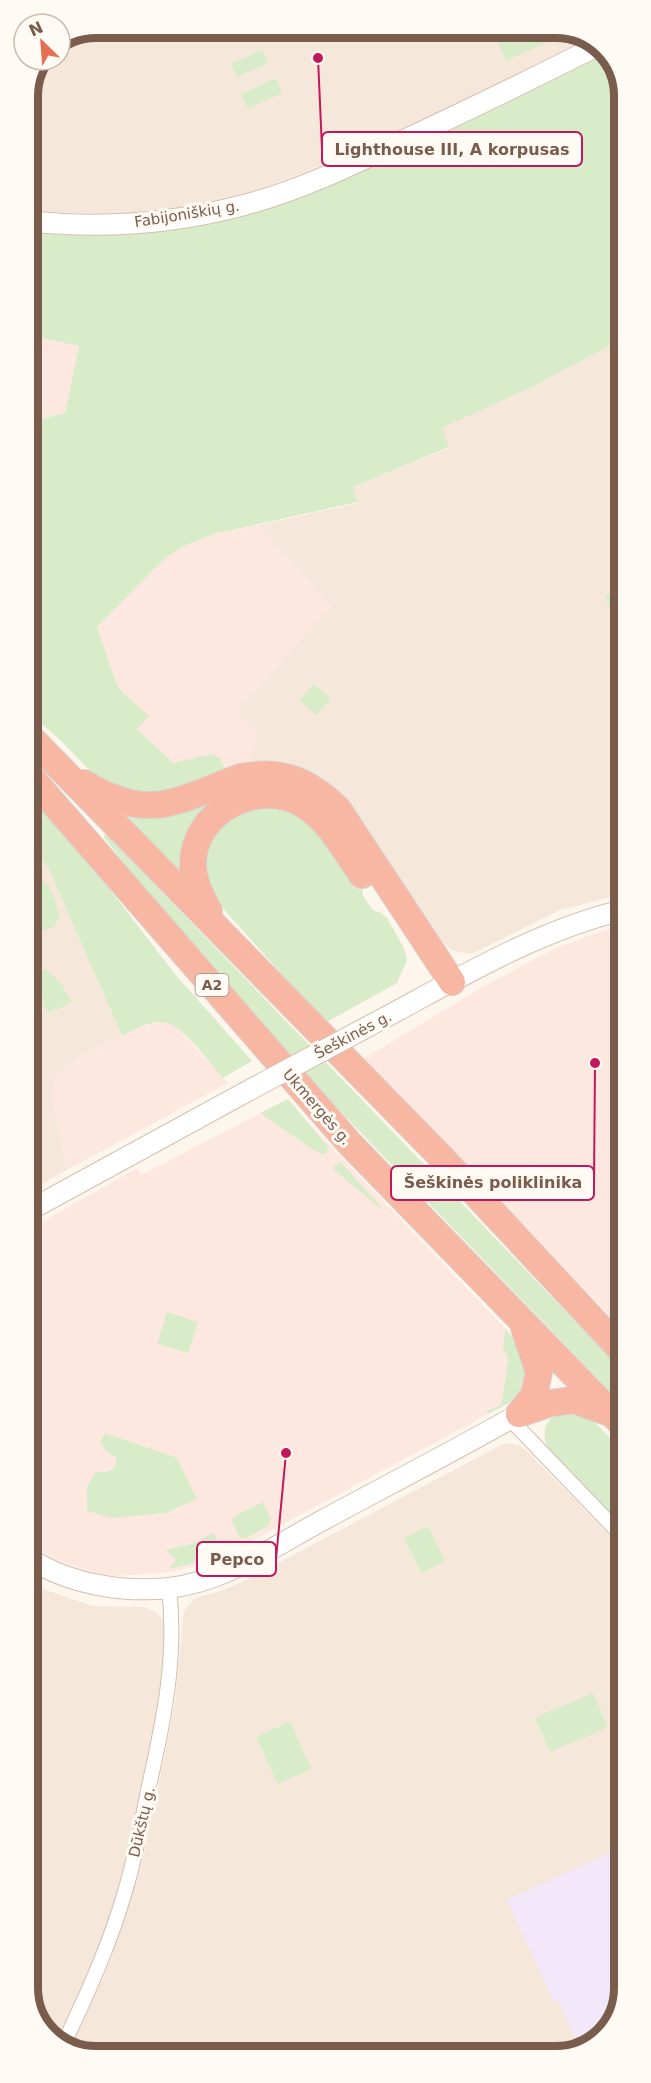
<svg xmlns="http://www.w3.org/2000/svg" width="651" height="2083" font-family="'DejaVu Sans',sans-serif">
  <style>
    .residential { fill: #f5e8da }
    .commercial { fill: #fde8e0 }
    .education { fill: #f3e8fa }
    .green { fill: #d8ecc9 }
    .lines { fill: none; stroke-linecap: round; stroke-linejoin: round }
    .street-casing { stroke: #d1beb0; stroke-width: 16 }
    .secondary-casing { stroke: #d6c0b0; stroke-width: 22 }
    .highway-casing { stroke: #dad1cd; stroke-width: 28 }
    .street { stroke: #fff; stroke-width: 14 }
    .secondary { stroke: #fff; stroke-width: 20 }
    .highway { stroke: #f7b7a3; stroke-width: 26 }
    .secondary-bridge-casing { stroke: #d6c0b0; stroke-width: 22; stroke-linecap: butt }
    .secondary-bridge { stroke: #fff; stroke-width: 20 }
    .labels { text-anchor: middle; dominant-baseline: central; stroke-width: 6; stroke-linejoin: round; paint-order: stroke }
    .shield { fill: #fffaf3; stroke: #a28b7f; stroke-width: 1.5 }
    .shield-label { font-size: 14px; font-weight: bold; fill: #7a5c4d }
    .street-label { font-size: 15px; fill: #7a5c4d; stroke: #fffaf3 }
    .rim { fill: none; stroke: #7a5c4d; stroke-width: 8 }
    .leader { fill: none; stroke: #c2185b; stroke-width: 2 }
    .callout-dot { fill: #c2185b; stroke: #fffaf3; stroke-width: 2 }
    .callout { fill: #fffaf3; stroke: #c2185b; stroke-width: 2 }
    .callout-label { font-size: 16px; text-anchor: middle; font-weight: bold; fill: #7a5c4d }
  </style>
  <rect width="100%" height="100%" fill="#fdf6ec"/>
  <g class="residential">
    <polygon points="95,27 561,27 589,39 378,142 301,174 246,194 177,209 104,214 27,211 27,91 41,60 60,60 60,41"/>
    <polygon points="622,339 623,894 560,910 476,952 467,954 451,950 247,767 236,712 331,607 258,525 358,503 353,487 449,448 441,428 534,386"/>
    <polygon points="28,843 49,869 122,1036 79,1057 52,1094 67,1170 28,1192"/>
    <polygon points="505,1443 519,1445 529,1453 623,1549 624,1988 610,2030 573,2054 90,2056 71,2048 109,1964 131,1898 146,1846 175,1702 183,1620 184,1611 188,1606 193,1600 199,1597 224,1590 244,1581"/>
    <polygon points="29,1582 40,1588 93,1606 144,1607 157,1613 166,1625 166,1662 150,1756 128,1852 107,1925 74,2010 58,2042 50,2039 29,2005"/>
  </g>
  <g class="commercial">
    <polygon points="27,335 79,346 65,413 27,423"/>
    <polygon points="258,525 332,606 236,712 259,734 247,767 227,775 211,754 173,764 136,729 148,716 121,691 116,682 97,627 154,569 167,557 184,546 214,534"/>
    <polygon points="623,926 623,1330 439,1135 399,1094 359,1061 486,985 554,949 602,931"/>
    <polygon points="161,1022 170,1024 179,1030 228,1083 67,1170 52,1094 55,1077 79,1057 141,1027"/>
    <polygon points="288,1099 316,1131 505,1328 503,1349 508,1357 502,1402 500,1405 488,1411 488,1414 270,1531 226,1554 196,1566 171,1572 116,1576 92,1572 56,1560 29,1543 28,1230 137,1168 141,1175"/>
  </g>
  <polygon class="education" points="624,1846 624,1988 610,2030 580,2050 558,2001 554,2002 507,1900"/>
  <g class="green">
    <polygon points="491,27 561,27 571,31 506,61"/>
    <polygon points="262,50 268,63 237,77 231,64"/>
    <path d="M606,52L622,78V339L534,386L442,428L449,447L353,487L358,502L214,534L184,546L167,557L154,569L97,627L116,682L121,691L149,716L137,729L173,763L211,754L220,758L227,775L172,796L108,789L58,738L28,712L27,423L65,413L79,346L27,335V233C102,238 172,233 245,214Z"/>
    <polygon points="276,78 282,93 248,109 241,94"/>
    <polygon points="622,588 622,625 618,627 605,596"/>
    <polygon points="314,684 331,699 316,715 299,700"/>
    <polygon points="241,783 328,818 239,788 185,881 119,811"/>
    <path d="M28,790L77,847L175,974L252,1061L223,1078C209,1063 182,1023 162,1022C147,1022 134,1030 122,1036L49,869L28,843Z"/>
    <polygon points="248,803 301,812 362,880 363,896 373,910 381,913 387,918 404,948 407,960 397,983 327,1022 285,978 212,896 207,887 204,845 217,826"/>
    <polygon points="104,835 107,835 623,1371 623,1405 212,978 104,837"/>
    <path d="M28,871C50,883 56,894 59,919L53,928L28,934Z"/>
    <polygon points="46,969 63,986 71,1003 47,1013 35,973"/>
    <polygon points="288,1099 328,1147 328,1151 325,1154 318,1153 260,1113"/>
    <polygon points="338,1163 341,1163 382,1207 380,1208 333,1169 333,1167"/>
    <polygon points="167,1312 198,1322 188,1353 157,1344"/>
    <polygon points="505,1328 529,1358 524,1392 511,1402 488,1414 487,1411 500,1405 502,1402 508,1357 503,1349"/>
    <path d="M564,1409L586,1413L623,1452V1528L547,1449C541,1427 546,1420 564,1409Z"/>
    <polygon points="105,1433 177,1458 197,1499 166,1513 112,1518 87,1511 87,1486 95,1473 110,1471 116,1465 116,1458 106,1451 100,1442"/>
    <polygon points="263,1502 271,1519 268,1526 244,1539 239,1538 232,1521 233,1517"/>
    <polygon points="428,1526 445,1561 422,1573 404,1538"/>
    <polygon points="213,1533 224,1551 194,1563 169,1569 176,1560 166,1550 191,1544"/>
    <polygon points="593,1693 608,1727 550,1752 535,1718"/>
    <polygon points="290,1721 311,1769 278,1784 256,1737"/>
  </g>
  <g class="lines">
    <defs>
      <g id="street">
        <polyline points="510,1419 623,1537"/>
        <path d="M63,2045C87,1995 111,1942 126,1888C136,1855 142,1820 149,1786C164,1719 177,1657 169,1588"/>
      </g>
      <g id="secondary">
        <path d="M27,221C100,229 173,224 244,205C298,191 350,166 400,142C468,110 534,78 601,44"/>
        <path d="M369,1026C451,983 532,932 623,910"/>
        <polyline points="28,1211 244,1093"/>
        <path d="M29,1558C68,1584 123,1593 169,1588C224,1582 275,1546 323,1520C388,1485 454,1451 519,1414"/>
      </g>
      <g id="highway">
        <polyline points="28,735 444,1160 623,1352"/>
        <polyline points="28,774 350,1144 623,1425"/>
        <path d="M84,783C150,823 175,801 241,777C282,769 309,781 338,809L452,982"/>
        <path d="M209,911C201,897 193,881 193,864C193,811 259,777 304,805C329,820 345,851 362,875"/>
        <polyline points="519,1414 534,1395 539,1372 524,1328"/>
        <polyline points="519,1414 551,1403 574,1400 607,1412"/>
      </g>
    </defs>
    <use href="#street" class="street-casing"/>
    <use href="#secondary" class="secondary-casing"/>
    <use href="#highway" class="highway-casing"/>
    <use href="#street" class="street"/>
    <use href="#secondary" class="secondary"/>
    <use href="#highway" class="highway"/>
    <defs>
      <polyline id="secondary-bridge" points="244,1093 369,1026"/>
    </defs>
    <use href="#secondary-bridge" class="secondary-bridge-casing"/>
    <use href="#secondary-bridge" class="secondary-bridge"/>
  </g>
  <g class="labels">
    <rect class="shield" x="195.5" y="974" width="33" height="22" rx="4.5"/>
    <g class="shield-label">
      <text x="212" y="985">A2</text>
    </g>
    <g class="street-label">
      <text transform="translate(187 214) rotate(-9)">Fabijoniškių g.</text>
      <text transform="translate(353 1035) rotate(-28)">Šeškinės g.</text>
      <text transform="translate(317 1107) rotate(49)">Ukmergės g.</text>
      <text transform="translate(142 1822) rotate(-77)">Dūkštų g.</text>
    </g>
  </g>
  <path d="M0 0H651V2083H0ZM96 38H556A58 58 0 0 1 614 96V1988A58 58 0 0 1 556 2046H96A58 58 0 0 1 38 1988V96A58 58 0 0 1 96 38Z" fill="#fffaf3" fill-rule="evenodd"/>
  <path class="rim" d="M96 38H556A58 58 0 0 1 614 96V1988A58 58 0 0 1 556 2046H96A58 58 0 0 1 38 1988V96A58 58 0 0 1 96 38Z"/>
  <path class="leader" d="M318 58L322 149M595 1063L594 1183M286 1453L276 1559"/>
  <g class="callout-dot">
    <circle cx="318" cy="58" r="6"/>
    <circle cx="595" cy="1063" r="6"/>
    <circle cx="286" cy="1453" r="6"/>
  </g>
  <g class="callout">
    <rect x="322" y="132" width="260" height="34" rx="6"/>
    <rect x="391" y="1166" width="203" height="34" rx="6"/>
    <rect x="197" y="1542" width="79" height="34" rx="6"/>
  </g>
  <g class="callout-label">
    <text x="452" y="155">Lighthouse III, A korpusas</text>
    <text x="493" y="1188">Šeškinės poliklinika</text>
    <text x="237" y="1565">Pepco</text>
  </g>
  <g transform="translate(42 42) rotate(335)"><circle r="28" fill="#fffaf3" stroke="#cabbb1" stroke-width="1.5"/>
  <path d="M0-4.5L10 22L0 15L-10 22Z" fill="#e76f51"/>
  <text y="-9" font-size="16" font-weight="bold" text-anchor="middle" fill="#7a5c4d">N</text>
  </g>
</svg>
